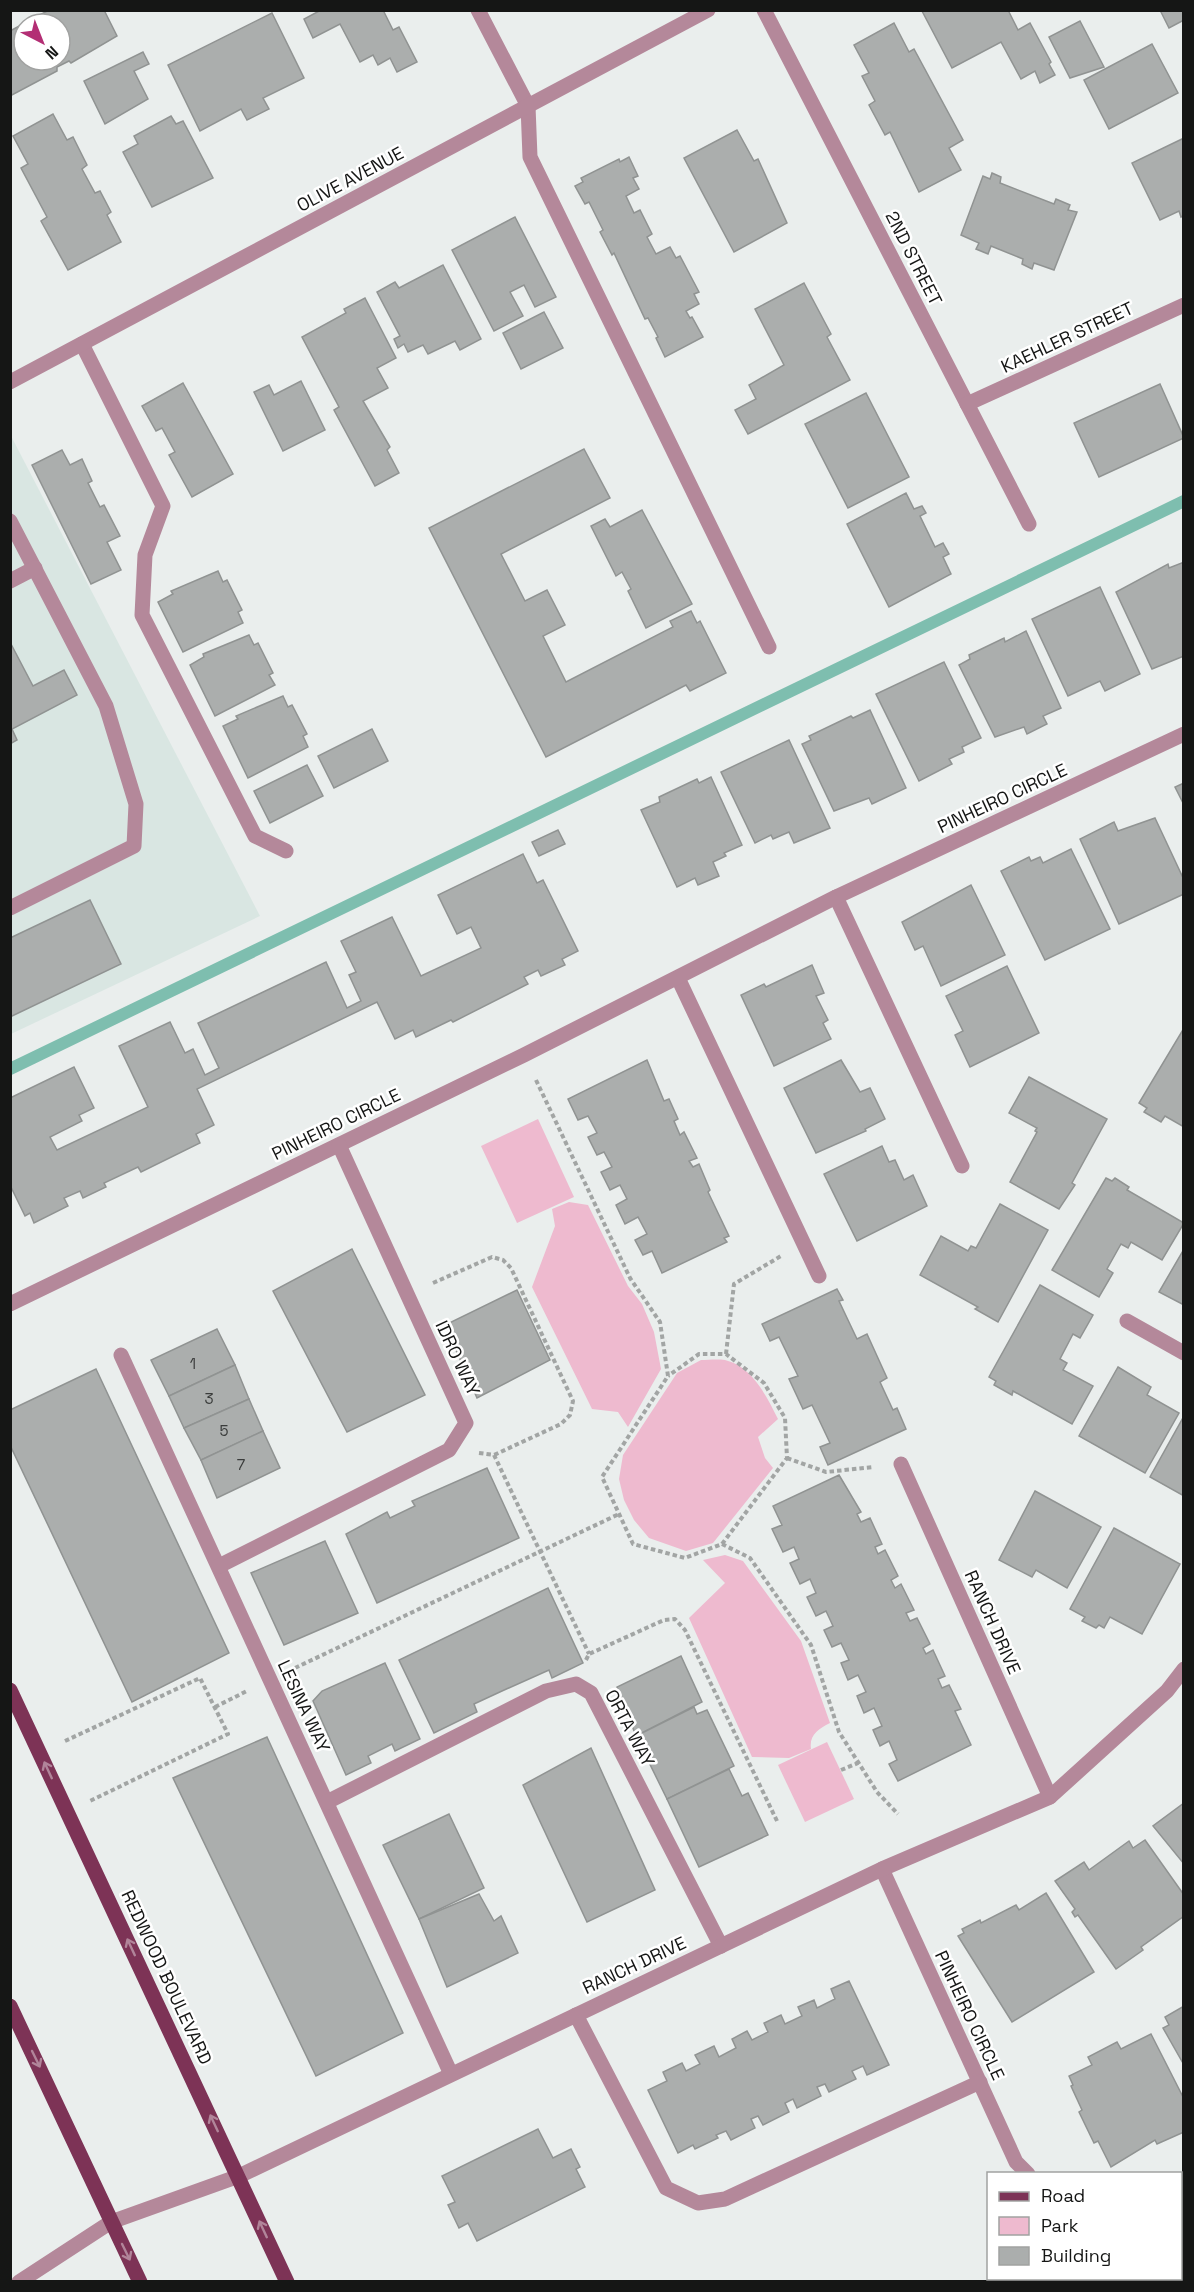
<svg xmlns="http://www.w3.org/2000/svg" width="1194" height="2292" font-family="'Space Grotesk',sans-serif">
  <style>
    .built { fill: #d9e6e2 }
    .green { fill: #eebacf }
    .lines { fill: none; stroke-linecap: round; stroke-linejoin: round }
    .stream { stroke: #7ebeaf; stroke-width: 12 }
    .building { fill: #abaead; stroke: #909392; stroke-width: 1.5; fill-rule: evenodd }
    .path { stroke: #a2a5a4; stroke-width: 4; stroke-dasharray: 4.5 3; stroke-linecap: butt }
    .minor { stroke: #b4889a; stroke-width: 15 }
    .major { stroke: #7d3356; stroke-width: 15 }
    .oneway { stroke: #b1859a }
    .labels { text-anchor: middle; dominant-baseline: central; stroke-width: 5; stroke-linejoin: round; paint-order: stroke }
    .number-label { font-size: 15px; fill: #3a3c3b }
    .street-label { font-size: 18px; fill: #151615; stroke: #fff }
  </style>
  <rect width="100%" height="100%" fill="#eaeeed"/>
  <polygon class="built" points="10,434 260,916 11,1034 10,1034"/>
  <g class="green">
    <polygon points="538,1119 574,1197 517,1223 481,1146"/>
    <polygon points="569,1202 588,1205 628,1286 642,1304 654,1332 661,1369 628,1427 618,1412 592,1409 532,1287 555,1226 552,1209"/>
    <path d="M701,1360C708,1360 717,1359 725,1360C752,1366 767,1397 778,1419L758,1437L765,1458L773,1468L713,1543L686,1551L649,1538L634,1520L624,1500L619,1479L623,1455L677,1373Z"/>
    <path d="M725,1555L743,1561L801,1641L830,1723C818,1729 809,1735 811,1749L789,1758L752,1757L689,1618L725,1583L703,1560Z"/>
    <polygon points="827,1742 854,1799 805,1822 778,1765"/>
  </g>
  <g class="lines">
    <polyline class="stream" points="10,1069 1184,501"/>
  </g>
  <g class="building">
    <path d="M49,10H104L117,36L71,63L69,61L57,67V71L10,96V31ZM24,24H60V60H24Z"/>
    <polygon points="321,10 383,10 393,30 399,27 417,62 397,72 390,58 378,65 373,55 360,62 340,24 313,38 304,19"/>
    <polygon points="1008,10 1018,30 1030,23 1051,62 1049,64 1055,75 1040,83 1035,71 1021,79 1001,42 952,68 922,11"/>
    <polygon points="1160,10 1184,10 1184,20 1169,28"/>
    <polygon points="272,13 304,78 263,98 269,109 247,120 241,109 200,131 168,65"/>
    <polygon points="1080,21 1104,67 1070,78 1049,37"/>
    <polygon points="894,23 909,52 914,49 963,140 949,148 961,170 919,192 890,132 885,135 869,105 875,101 862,76 869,73 854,45"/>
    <polygon points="1152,44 1178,93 1109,129 1084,80"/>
    <polygon points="143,52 149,64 134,71 148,99 105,124 84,81"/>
    <polygon points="53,114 67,140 73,137 87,165 82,169 95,193 100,191 111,212 107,215 121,242 68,270 41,221 47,217 21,168 28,164 13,136"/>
    <polygon points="171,116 176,124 183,121 213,178 152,207 123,152 138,144 134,136"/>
    <polygon points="737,130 754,161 758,159 787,223 734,252 684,158"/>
    <polygon points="1184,138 1184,215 1181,217 1179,211 1160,220 1132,163"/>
    <polygon points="629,157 638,176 633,178 639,189 626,196 634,213 640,210 652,234 647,237 656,254 670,247 676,258 680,256 699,292 694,294 699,304 686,311 690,318 692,317 703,337 665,357 656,338 658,337 648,318 645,319 614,253 612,255 600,232 603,230 589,202 585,204 575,186 583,182 581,178 619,159 620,162"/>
    <polygon points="992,173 1001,177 1000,183 1054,204 1056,199 1070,205 1068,210 1077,212 1054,270 1034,263 1032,269 1022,264 1023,259 991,246 988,254 976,249 979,243 961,235 983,176 990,179"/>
    <polygon points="515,217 556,297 535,307 524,285 510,292 523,316 494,331 452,250"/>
    <polygon points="443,265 481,339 460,350 455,341 428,354 423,345 408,352 404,344 398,348 394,339 400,336 377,292 395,282 399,288"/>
    <polygon points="804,283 831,334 827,337 850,380 748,434 735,410 756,399 749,385 784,365 755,309"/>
    <polygon points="365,298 396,358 377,368 388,388 363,401 390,447 387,450 399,473 375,486 334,410 339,407 302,337 346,313 344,309"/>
    <polygon points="544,312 563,348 521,369 503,333"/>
    <polygon points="301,381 325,430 283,451 254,392 269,385 274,395"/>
    <polygon points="183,383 233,474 192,497 169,455 175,452 162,428 156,431 142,406"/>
    <polygon points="1160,384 1184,438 1099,477 1074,423"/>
    <polygon points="866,393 909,477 848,508 805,424"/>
    <polygon points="584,449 610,498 501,554 525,601 547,590 565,625 543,636 566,682 673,627 670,621 691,611 697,623 700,621 726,673 690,691 686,685 546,757 429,528"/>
    <polygon points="62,450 70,465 82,459 92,481 88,483 100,507 104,505 120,536 107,542 121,570 91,584 32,465"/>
    <polygon points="906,493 914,509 922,506 926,513 920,516 935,547 943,543 949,554 943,557 951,574 889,607 847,524"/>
    <polygon points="642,510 692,604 646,628 628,591 631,589 622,572 616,576 591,526 605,519 610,527"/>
    <polygon points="1184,562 1184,656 1152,669 1116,592 1168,564 1169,568"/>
    <polygon points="218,571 223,582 227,580 242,610 238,612 243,623 183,652 158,602 173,594 171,591"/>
    <polygon points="1100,587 1140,674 1105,691 1100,681 1068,696 1032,619"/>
    <polygon points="1026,631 1061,708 1043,716 1047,724 1027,734 1024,727 995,737 959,665 970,659 969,655 1004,638 1005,642"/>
    <polygon points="249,635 254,645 258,643 273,673 269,675 275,685 215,716 190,665 204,657 203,654"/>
    <polygon points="11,644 33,686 64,670 77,695 12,729 17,740 10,744"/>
    <polygon points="944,662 981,738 962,747 964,752 949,759 952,764 919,781 876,694"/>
    <polygon points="283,696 288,707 292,705 307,734 303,736 308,747 248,778 223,726 238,719 236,716"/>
    <polygon points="870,710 906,788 872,804 869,798 834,811 802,744 811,740 809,736 851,716 853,718"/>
    <polygon points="372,729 388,761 334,788 318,756"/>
    <polygon points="789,740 830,828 794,843 789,832 773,839 771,835 755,843 721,772"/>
    <polygon points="307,765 323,796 270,823 254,791"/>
    <polygon points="711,777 742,845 724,853 726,856 713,862 719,876 698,885 695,878 677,887 641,810 660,802 659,797 697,779 699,783"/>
    <polygon points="1184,783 1184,805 1175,787"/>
    <polygon points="1155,818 1184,880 1184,894 1119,924 1080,839 1114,822 1118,831"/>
    <polygon points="558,830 565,844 539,856 532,842"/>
    <polygon points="1071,849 1110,929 1045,960 1001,871 1029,857 1031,861 1040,857 1043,863"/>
    <polygon points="523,854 537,883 543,880 578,951 562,959 565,965 541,976 538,970 524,977 528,984 453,1022 451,1020 416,1037 413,1030 395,1039 377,1002 197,1089 214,1125 196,1134 200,1143 141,1172 138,1167 104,1183 106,1187 83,1198 80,1191 64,1198 68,1206 34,1223 30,1213 25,1216 10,1185 10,1098 74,1067 94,1108 79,1115 82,1121 50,1137 57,1150 148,1107 119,1046 170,1022 185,1053 193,1049 205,1075 219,1068 198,1023 326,962 347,1008 361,1001 349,975 356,972 341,941 392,917 421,976 481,948 471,927 457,934 438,895"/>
    <polygon points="971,885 1005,955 941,986 923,946 915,950 902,922"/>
    <polygon points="90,900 121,964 10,1017 10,938"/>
    <polygon points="812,965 824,993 816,996 828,1020 823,1023 831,1039 774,1066 741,995 764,984 766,987"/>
    <polygon points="1007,966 1039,1033 970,1067 955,1035 963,1031 946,996"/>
    <polygon points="1184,1028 1184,1127 1165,1116 1161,1122 1144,1112 1147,1108 1139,1103"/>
    <polygon points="647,1060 664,1101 669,1099 678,1119 674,1121 680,1135 684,1132 697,1158 689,1161 693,1167 699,1164 710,1190 708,1192 729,1236 724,1238 727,1242 662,1273 652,1251 643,1255 635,1240 647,1234 638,1217 625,1224 616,1205 627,1199 620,1185 610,1190 601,1172 612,1167 604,1152 597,1155 588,1137 597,1133 588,1116 578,1120 568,1099"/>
    <polygon points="841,1060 860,1092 870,1088 885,1119 865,1129 866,1131 816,1153 784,1088"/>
    <polygon points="1029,1077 1107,1119 1072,1183 1075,1185 1059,1209 1010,1182 1037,1132 1035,1131 1037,1128 1009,1113"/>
    <polygon points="882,1146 889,1162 895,1160 904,1180 913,1175 927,1206 857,1241 824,1174"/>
    <polygon points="1106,1178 1112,1181 1115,1178 1129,1187 1127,1190 1184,1223 1162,1260 1131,1242 1128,1248 1121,1244 1107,1269 1113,1273 1099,1297 1052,1270"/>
    <polygon points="1000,1204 1048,1230 998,1322 975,1309 978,1307 920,1275 941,1236 968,1251 971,1246 976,1248"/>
    <polygon points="352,1249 425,1395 347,1432 273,1291"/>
    <polygon points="1184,1249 1184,1305 1159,1292"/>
    <polygon points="1040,1285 1093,1315 1080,1338 1073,1334 1060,1359 1067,1363 1063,1370 1093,1386 1072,1424 1013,1391 1012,1395 994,1385 996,1381 989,1377"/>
    <polygon points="837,1289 843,1300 839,1301 857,1339 867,1334 887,1378 880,1382 893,1410 897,1408 906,1429 828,1465 820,1447 830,1443 812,1405 803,1409 789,1379 798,1376 779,1337 770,1341 762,1324"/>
    <polygon points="517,1290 550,1360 477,1398 445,1325"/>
    <polygon points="217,1329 235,1365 169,1396 151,1360"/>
    <polygon points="235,1365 249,1399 184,1428 169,1396"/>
    <polygon points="1118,1367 1151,1387 1147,1395 1179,1413 1145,1473 1079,1436"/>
    <polygon points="96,1369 229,1653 132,1702 10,1445 10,1410"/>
    <polygon points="249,1399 263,1431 201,1460 184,1428"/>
    <polygon points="1184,1416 1184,1496 1150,1477"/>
    <polygon points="263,1431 280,1468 217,1498 201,1460"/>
    <polygon points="487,1468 519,1538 377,1603 346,1534 387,1512 390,1518 415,1506 412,1501"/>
    <polygon points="839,1475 861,1512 857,1514 861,1522 870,1518 882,1544 875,1547 878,1554 885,1550 898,1576 891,1580 895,1588 901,1584 914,1610 906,1613 910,1621 917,1618 930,1644 923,1648 926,1654 933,1650 945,1676 938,1679 942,1688 949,1685 961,1709 955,1711 971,1745 898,1781 889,1764 897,1760 889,1741 880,1746 873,1730 882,1726 874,1708 864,1713 857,1696 866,1692 858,1675 848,1680 841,1663 849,1660 841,1643 832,1647 824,1630 833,1626 826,1611 816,1616 807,1597 816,1593 810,1579 800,1584 790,1563 799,1559 794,1547 783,1552 772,1529 782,1525 773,1506"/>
    <polygon points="1035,1491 1101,1527 1067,1588 1036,1570 1032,1577 999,1560"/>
    <polygon points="1114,1528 1180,1564 1142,1634 1110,1617 1104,1628 1099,1625 1096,1628 1082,1621 1085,1617 1070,1609"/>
    <polygon points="325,1541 358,1613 284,1645 251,1573"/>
    <polygon points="548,1588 583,1663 552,1678 549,1670 502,1691 474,1704 477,1712 434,1733 399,1660"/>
    <polygon points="681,1656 702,1702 636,1736 617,1687"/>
    <polygon points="385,1663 420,1739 395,1751 392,1744 368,1756 371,1763 346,1775 313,1701 322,1691"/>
    <polygon points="694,1707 697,1714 707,1710 734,1766 667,1799 636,1736"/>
    <polygon points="267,1737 403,2033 316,2076 173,1778"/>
    <polygon points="591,1748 655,1890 587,1922 523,1785"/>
    <polygon points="729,1769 742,1796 748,1793 768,1835 699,1867 667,1799"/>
    <polygon points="1184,1803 1184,1864 1153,1826"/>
    <polygon points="449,1814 484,1888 419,1919 383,1845"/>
    <polygon points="1145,1840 1184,1895 1184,1916 1141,1947 1143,1950 1116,1969 1078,1915 1075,1917 1072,1912 1075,1909 1055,1881 1084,1862 1089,1870 1129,1841 1133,1848"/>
    <polygon points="1046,1893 1094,1972 1012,2022 958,1936 964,1933 962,1929 980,1920 981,1923 1016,1905 1019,1910"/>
    <polygon points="479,1894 494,1921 501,1916 518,1953 447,1987 419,1919"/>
    <polygon points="849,1981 889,2065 867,2075 863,2066 852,2071 856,2079 829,2092 825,2084 817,2087 821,2096 797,2108 793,2099 785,2103 789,2112 763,2125 758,2116 751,2119 755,2128 731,2140 726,2131 716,2135 718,2138 695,2149 693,2145 678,2153 648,2090 667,2081 663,2072 682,2063 686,2071 700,2064 695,2055 714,2046 719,2057 736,2048 732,2039 747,2031 752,2040 768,2032 764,2023 781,2015 785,2024 802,2016 798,2007 814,2000 817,2008 835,1999 831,1989"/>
    <polygon points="1184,2006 1184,2065 1163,2028 1169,2025 1165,2017"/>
    <polygon points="1151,2034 1184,2099 1184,2132 1157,2144 1155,2140 1111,2167 1098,2141 1094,2143 1079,2112 1082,2110 1071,2086 1073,2085 1069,2076 1092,2065 1088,2057 1117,2042 1121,2049"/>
    <polygon points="538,2129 553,2158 571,2149 580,2167 576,2169 585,2187 477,2241 468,2223 459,2228 448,2205 455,2202 442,2176"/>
  </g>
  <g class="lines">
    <g class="path">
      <polyline points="536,1080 630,1278 660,1322 668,1376 602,1477 633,1544 685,1558 722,1544 787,1458 785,1418 764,1383 726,1354 699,1354 668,1376"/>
      <polyline points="433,1283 492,1257 503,1260 511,1268 573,1401 570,1415 561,1424 494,1455"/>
      <polyline points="726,1354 734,1284 781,1256"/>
      <polyline points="479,1453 494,1455 589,1654"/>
      <polyline points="787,1458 826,1472 874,1467"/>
      <polyline points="722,1544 750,1558 811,1645 839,1732 877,1792 898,1814"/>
      <polyline points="586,1660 589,1654 664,1620 675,1619 685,1630 777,1821"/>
      <polyline points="295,1668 619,1514"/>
      <polyline points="215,1707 247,1691"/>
      <polyline points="65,1741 200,1678 228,1734 90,1801"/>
      <polyline points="841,1770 858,1763"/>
    </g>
    <g class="minor">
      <polyline points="478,10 528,106 530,157 769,647"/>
      <polyline points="764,10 1029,524"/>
      <polyline points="82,344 163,506 145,555 142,615 255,836 286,851"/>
      <polyline points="10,382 708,10"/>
      <polyline points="967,404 1184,305"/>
      <polyline points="10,521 106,706 136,804 134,846 10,908"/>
      <polyline points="10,581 35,568"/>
      <polyline points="836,897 962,1166"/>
      <polyline points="678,978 819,1276"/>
      <polyline points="10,1304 524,1055 836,897 1184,734"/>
      <polyline points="1127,1321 1184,1353"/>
      <polyline points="121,1355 451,2074"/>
      <polyline points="901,1464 1050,1797"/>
      <polyline points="219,1566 449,1450 466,1423 339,1145"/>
      <polyline points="327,1802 546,1691 576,1684 591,1693 721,1946"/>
      <polyline points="882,1869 1016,2162 1028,2174"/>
      <polyline points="576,2015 666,2188 698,2203 725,2199 980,2082"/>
      <polyline points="1180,2209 1184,2209"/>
      <polyline points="19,2282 111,2222 239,2176 882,1869 1050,1797 1167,1691 1184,1669"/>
    </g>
    <g class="major">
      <polyline points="10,1690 287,2282"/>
      <polyline points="10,2006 140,2282"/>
    </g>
  </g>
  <defs><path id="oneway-shaft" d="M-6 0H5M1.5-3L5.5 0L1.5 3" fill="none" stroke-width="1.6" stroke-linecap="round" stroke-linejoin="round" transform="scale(1.5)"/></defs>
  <g class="oneway">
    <use href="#oneway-shaft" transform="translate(48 1770) rotate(-115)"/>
    <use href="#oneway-shaft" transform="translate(131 1947) rotate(-115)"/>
    <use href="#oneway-shaft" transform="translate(36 2059) rotate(64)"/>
    <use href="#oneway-shaft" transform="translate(214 2123) rotate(-115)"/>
    <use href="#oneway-shaft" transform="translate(263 2229) rotate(-115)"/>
    <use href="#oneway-shaft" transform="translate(126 2252) rotate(64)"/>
  </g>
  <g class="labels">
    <g class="number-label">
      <text x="193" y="1363">1</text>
      <text x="209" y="1398">3</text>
      <text x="224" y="1430">5</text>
      <text x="241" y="1464">7</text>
    </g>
    <g class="street-label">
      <text transform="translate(350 179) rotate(-28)">OLIVE AVENUE</text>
      <text transform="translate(914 258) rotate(63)">2ND STREET</text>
      <text transform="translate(1067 337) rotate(-25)">KAEHLER STREET</text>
      <text transform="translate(1002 798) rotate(-25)">PINHEIRO CIRCLE</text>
      <text transform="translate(336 1124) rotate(-26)">PINHEIRO CIRCLE</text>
      <text transform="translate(458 1358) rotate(65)">IDRO WAY</text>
      <text transform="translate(993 1622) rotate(66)">RANCH DRIVE</text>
      <text transform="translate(304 1706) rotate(65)">LESINA WAY</text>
      <text transform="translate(630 1728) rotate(62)">ORTA WAY</text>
      <text transform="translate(634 1965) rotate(-25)">RANCH DRIVE</text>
      <text transform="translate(167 1977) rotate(65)">REDWOOD BOULEVARD</text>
      <text transform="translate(970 2015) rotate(65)">PINHEIRO CIRCLE</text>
    </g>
  </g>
  <rect width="1194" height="2292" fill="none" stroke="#151615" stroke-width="24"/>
  <rect x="987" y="2172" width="195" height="108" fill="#ffffff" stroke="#a1a2a1" stroke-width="1.5"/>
  <rect x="999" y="2192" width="30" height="9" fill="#7d3356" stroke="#a1a2a1" stroke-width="1.5"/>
  <text x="1041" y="2202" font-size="18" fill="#151615">Road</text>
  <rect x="999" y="2217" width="30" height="18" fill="#eebacf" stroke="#a1a2a1" stroke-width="1.5"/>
  <text x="1041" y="2232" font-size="18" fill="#151615">Park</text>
  <rect x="999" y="2247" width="30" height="18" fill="#abaead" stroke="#a1a2a1" stroke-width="1.5"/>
  <text x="1041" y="2262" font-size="18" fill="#151615">Building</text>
  <g transform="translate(42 42) rotate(138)"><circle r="28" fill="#ffffff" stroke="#a1a2a1" stroke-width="1.5"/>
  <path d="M0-4.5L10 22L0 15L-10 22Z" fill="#b32e74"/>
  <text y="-9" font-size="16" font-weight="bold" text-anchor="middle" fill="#151615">N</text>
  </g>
</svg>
